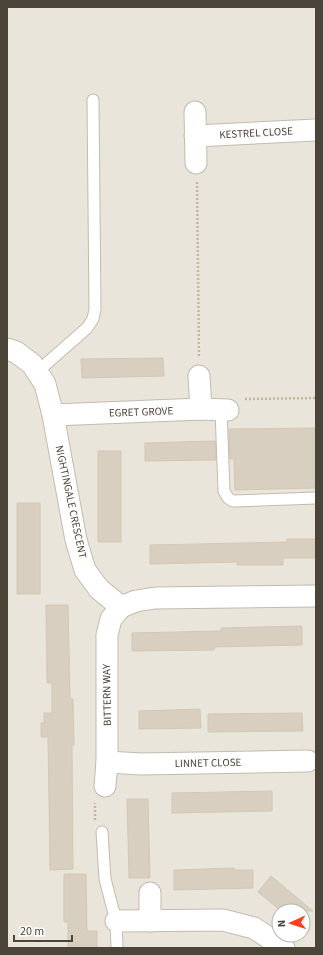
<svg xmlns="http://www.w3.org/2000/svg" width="323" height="955" font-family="'Source Sans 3',sans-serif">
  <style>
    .residential { fill: #eae5da; fill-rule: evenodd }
    .building { fill: #d8cfc1; stroke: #d3c7b4 }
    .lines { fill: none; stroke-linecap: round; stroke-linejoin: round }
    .lane-casing { stroke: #c2bbae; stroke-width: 13 }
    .street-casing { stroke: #c2bbae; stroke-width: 23 }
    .path { stroke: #c4b79f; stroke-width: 2.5; stroke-dasharray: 2 2; stroke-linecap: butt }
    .lane { stroke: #fff; stroke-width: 11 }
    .street { stroke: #fff; stroke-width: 21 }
    .labels { text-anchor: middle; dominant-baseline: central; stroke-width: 4; stroke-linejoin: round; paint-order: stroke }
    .street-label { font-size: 11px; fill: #4b4439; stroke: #fff }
  </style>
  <rect width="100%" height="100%" fill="#f6f3ec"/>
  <path class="residential" d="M7,7H316V948H7ZM279,911H303V935H279Z"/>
  <g class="building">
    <polygon points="163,358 164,376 82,378 81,359"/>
    <polygon points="316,428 316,488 235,490 234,459 230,459 229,429"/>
    <polygon points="215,441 216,460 145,461 145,443"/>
    <rect x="98" y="451" width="23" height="91"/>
    <rect x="17" y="503" width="23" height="91"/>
    <polygon points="287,539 316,539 316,558 283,558 283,565 237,565 237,562 150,564 150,545 287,542"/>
    <polygon points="46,605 68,605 70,699 73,699 74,745 72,745 73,869 50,870 48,737 41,737 41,723 44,723 44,713 52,713 52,683 47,683"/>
    <polygon points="302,626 302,645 214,647 214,650 132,651 132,633 221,631 221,628"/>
    <polygon points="200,709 201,728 139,729 139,711"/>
    <polygon points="302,713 303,731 208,732 208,714"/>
    <polygon points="272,791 272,811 172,813 172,793"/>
    <polygon points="127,799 148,799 150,878 129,878"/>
    <polygon points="234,868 234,870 253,870 253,888 174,890 174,870"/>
    <polygon points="64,874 86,874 87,931 97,931 97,948 68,948 68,922 64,922"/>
    <polygon points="271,876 313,911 281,911 258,892"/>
  </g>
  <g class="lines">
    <defs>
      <g id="lane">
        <polyline points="38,371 87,328 93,319 95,309 93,100"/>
        <polyline points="221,410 224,491 228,498 233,501 316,498"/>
        <polyline points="102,832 105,879 116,921 117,948"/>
      </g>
      <g id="street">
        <polyline points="195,112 196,163"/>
        <polyline points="195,136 316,130"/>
        <polyline points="7,349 16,352 32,364 45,384 53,415 76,540 85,570 99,589 121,607 136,601 155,598 316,596"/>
        <polyline points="199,376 201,409"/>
        <polyline points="53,415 201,409 228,410"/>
        <polyline points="107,762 141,764 308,761"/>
        <polyline points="105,786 107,762 107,635 111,619 121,607"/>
        <polyline points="116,921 223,920 254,928 284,948"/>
        <polyline points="150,921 150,893"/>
      </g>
    </defs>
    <use href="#lane" class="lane-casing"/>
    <use href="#street" class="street-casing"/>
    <g class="path">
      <polyline points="197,182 199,357"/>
      <polyline points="245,399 316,398"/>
      <polyline points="95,820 95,803"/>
    </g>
    <use href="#lane" class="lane"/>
    <use href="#street" class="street"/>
  </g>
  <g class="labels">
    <g class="street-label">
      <text transform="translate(256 133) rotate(-3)">KESTREL CLOSE</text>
      <text transform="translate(141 412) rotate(-2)">EGRET GROVE</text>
      <text transform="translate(71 502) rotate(78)">NIGHTINGALE CRESCENT</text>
      <text transform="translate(107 695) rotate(-91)">BITTERN WAY</text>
      <text transform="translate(208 763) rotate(-1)">LINNET CLOSE</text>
    </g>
  </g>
  <rect width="323" height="955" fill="none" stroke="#4b4439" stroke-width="16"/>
  <g transform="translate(291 923) rotate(267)"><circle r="19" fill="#ffffff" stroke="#b7b4b0"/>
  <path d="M0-3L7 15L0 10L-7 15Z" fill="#fc3f1d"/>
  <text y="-6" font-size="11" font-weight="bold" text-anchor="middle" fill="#4b4439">N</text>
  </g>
  <path d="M14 935v6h58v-6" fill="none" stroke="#4b4439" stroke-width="2"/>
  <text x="20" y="935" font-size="12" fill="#4b4439" stroke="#ffffff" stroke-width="3" paint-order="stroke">20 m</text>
</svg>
